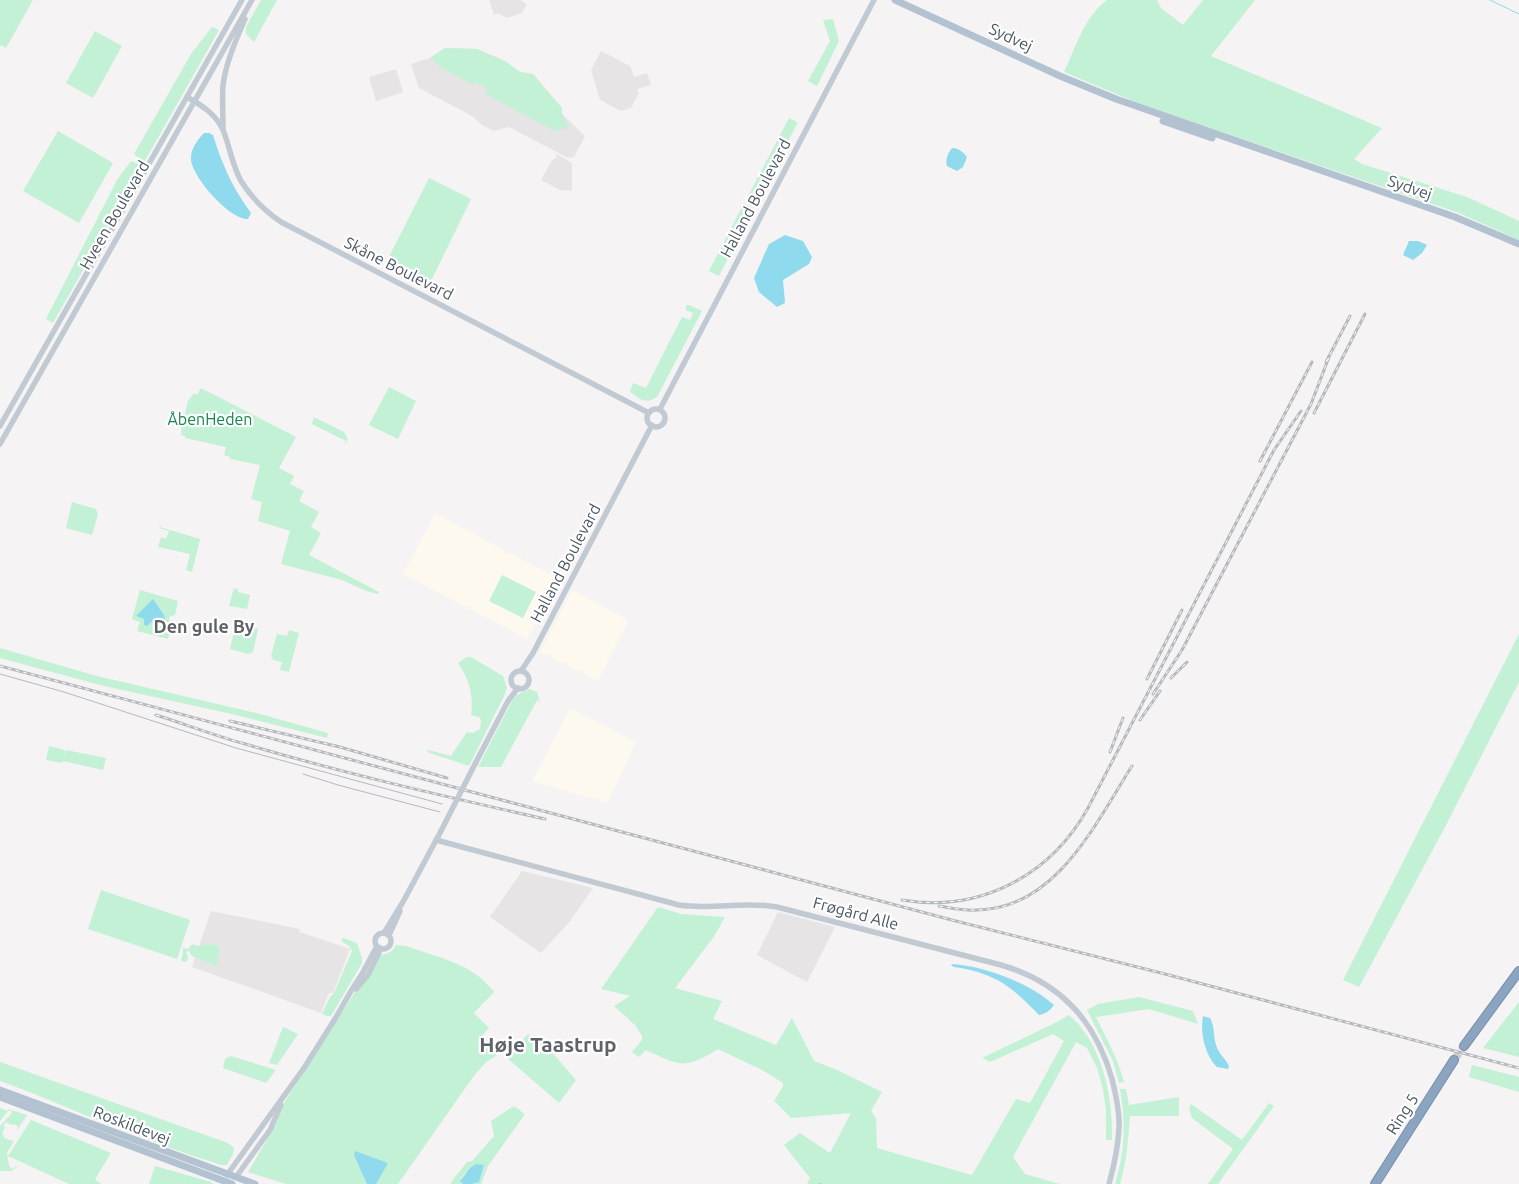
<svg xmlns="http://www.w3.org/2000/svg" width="1519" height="1184" font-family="Ubuntu,sans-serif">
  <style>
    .commercial { fill: #fdf9ef }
    .education { fill: #e6e4e5 }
    .green { fill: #c3f1d5 }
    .water { fill: #90daee }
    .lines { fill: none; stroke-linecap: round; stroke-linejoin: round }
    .stream { stroke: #90daee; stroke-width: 1 }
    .highway-tunnel { stroke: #caccce; stroke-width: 8; stroke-dasharray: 8 4; stroke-linecap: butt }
    .highway-casing { stroke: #7690ad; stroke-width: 10 }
    .minor { stroke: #c1cad2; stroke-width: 5.5 }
    .major { stroke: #b3c2d1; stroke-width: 7 }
    .highway { stroke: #8ba5c1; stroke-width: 8 }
    .tram { stroke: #b5b8bd; stroke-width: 1 }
    .rail-casing { stroke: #b5b8bd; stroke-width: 3 }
    .rail { stroke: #fff; stroke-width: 1; stroke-dasharray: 4; stroke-linecap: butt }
    .minor-bridge { stroke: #c1cad2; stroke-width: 5.5 }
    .labels { text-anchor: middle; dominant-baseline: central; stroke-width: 4.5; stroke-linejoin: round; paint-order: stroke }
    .street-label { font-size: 16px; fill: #4a5661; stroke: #fff }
    .park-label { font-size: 16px; fill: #17864f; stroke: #fff }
    .neighbourhood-label { font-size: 18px; font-weight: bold; fill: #5f6368; stroke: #fff }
    .district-label { font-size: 21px; font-weight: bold; fill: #5f6368; stroke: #fff }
  </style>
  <rect width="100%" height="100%" fill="#f5f3f3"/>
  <g class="commercial">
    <polygon points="435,513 559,579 527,639 403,574"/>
    <polygon points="572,590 629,620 598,681 540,652"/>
    <polygon points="570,708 636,742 608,803 532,781"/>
  </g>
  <g class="education">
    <polygon points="489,0 520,0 527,4 522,13 507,18 498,13 494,15"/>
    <polygon points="445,48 477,49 505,61 520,72 533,74 562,108 562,114 585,136 574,157 568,158 509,127 494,131 482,125 472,116 419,88 411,64 430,58"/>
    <polygon points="601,51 630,66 634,77 647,73 651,85 637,89 639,93 631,108 621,111 600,100 591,70"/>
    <polygon points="396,69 403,92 376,101 369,77"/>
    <polygon points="555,153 572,163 572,191 560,190 541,180 552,160 556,158 557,156"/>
    <polygon points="522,871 593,888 570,921 541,953 490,917"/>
    <polygon points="211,911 300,929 299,932 350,949 333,993 329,993 321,1013 192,967"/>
    <polygon points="778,912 835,927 807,982 757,955"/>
  </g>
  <g class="green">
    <polygon points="0,0 33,0 6,48 0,45"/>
    <polygon points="261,0 277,0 254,42 246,34 246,27"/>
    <path d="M1107,0H1157L1161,8L1183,25L1203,0H1255L1211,56L1382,128L1354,159L1362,164L1467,197L1519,221V240L1459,213L1140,104L1064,72C1076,47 1084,17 1107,0Z"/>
    <polygon points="833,19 839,41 817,86 808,81 830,41 823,20"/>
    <polygon points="212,27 219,30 53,323 46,319 117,180 131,161 136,163 138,158 134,154 191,54"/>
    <polygon points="95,31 122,46 93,98 66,83"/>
    <polygon points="445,48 477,49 505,61 520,72 533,74 562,108 562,114 569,127 555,131 485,94 487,88 476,83 474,85 443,69 430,58"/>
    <polygon points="789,118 797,122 797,124 756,202 747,198"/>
    <polygon points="58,131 113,163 79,223 23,191"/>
    <polygon points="429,178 471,199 430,283 387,261"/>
    <polygon points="744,203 753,208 719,276 709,271"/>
    <path d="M686,305H689L702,311L657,397C644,405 641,399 630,392L633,383L646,388L682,317L690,320L693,313L686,310Z"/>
    <polygon points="389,387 416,401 398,439 369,425"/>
    <polygon points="201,388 296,437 279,468 294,476 290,484 304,491 299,501 319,512 311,527 321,533 309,555 379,592 378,594 366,591 342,580 281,564 290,531 258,521 262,502 251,499 260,465 230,459 230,457 224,455 226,447 185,438 185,436 181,435 183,413 185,414 188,401 194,393 197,395"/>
    <polygon points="314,417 344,432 348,439 343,448 346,441 312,424"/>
    <polygon points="72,502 96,509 98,514 92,535 66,528"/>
    <polygon points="160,527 200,539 192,572 186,570 190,554 158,547 161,537 166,539 169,531 159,528"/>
    <polygon points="502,575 536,592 523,618 489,601"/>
    <polygon points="234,588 239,590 238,592 250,595 247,609 229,606"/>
    <polygon points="140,590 178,601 175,615 170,616 169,620 172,622 168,639 137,631 140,622 132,619"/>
    <polygon points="236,623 258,629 253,652 249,654 230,649"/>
    <polygon points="289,630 299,633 289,672 280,670 282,662 273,660 271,656 277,634 287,636"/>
    <polygon points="1519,634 1519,682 1445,827 1359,987 1343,980"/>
    <polygon points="0,648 97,676 260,714 328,733 327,738 232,714 104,686 0,658"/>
    <path d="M467,657H471L503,676L507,688L505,694L469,766L427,752L428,750L451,756L467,732L473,733L480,729L481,720L479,717L471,715C474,696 469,679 458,663Z"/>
    <polygon points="529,689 537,692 540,702 537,700 501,767 478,767 512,701 517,695"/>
    <polygon points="49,746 65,750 64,756 66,750 106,758 103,770 63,761 62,763 46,760"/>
    <polygon points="101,890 190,920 177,959 88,929"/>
    <path d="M658,907L681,914L725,917L715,935L675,988L722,1001L713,1019L776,1045L792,1018L814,1061L835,1069L882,1092L871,1111L876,1118L877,1148L972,1175L1016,1099L1030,1103L1064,1041L1053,1034L990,1062L982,1058L1059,1021L1069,1015C1073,1019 1077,1022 1080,1026C1105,1057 1113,1102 1112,1140H1106V1110L1103,1089L1097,1068L1087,1048L1076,1042L1013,1157L1025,1174L1060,1184H807L810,1178L784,1145L800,1133L830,1153L851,1113L791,1118L774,1101L783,1086V1083L762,1070L718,1049C684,1070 681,1066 646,1050L639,1057L632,1052L642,1040V1036L635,1025L614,1006L630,996L601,989Z"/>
    <polygon points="343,938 357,943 362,958 362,963 331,1016 327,1016 322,1014 330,997 334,993 352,951 349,946 341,941"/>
    <polygon points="209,943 220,947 219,955 216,966 192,956 189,951 186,952 188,957 187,961 184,962 181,960 183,953 183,948 188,949 192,944 199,946"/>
    <path d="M396,945L406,946C437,957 474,964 494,992L474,1013L489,1028L482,1036L502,1052L486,1062L473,1077L398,1184H286L248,1172L277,1122L285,1101L355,992L367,977L379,955C387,954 392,953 396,945Z"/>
    <path d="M1139,997L1193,1011L1198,1024L1149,1009L1096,1017C1107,1039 1118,1059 1124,1082L1119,1083L1113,1061L1087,1010L1098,1004Z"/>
    <polygon points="1519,1002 1519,1057 1483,1048"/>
    <polygon points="283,1027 298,1034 277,1065 269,1063"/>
    <polygon points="528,1034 549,1049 576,1080 559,1103 506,1057"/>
    <polygon points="231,1056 276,1070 266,1083 223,1068 225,1059"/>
    <path d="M0,1062L228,1143L234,1148L233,1154L227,1165H221C177,1151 135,1135 92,1118C61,1105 31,1092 0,1081Z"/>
    <polygon points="1472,1065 1519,1077 1519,1092 1469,1077"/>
    <path d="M1120,1089H1126L1129,1105L1179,1097V1116H1130C1128,1140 1127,1161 1120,1184H1115C1125,1152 1126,1122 1120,1089Z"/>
    <polygon points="1269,1103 1274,1106 1218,1184 1208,1184 1233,1149 1192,1118 1189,1108 1191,1104 1242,1140"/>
    <path d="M514,1106L525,1114L488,1166L481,1184H472L479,1182L484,1166C472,1163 467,1171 460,1180L463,1184H451V1182L467,1162L472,1161L494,1136L491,1121Z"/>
    <polygon points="0,1108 8,1111 8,1109 27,1115 16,1132 18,1127 16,1125 9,1124 7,1122 3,1125 5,1127 2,1134 4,1136 4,1138 14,1141 7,1153 9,1166 12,1169 19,1165 12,1171 0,1171 0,1126 12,1113 11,1111 8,1111 0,1121"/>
    <polygon points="31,1120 111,1153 95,1179 101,1184 69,1184 8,1156"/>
    <polygon points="155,1166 211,1182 213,1184 149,1184"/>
  </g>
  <g class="water">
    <path d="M204,133H209L213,135C223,167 232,186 251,213L248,219C230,220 193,178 191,160C190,150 197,140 204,133Z"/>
    <path d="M952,148C959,148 963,152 967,157L963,167L957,171L947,166C945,160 948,153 952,148Z"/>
    <polygon points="785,235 803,241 812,257 809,264 783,280 785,303 777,307 759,292 754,278 769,244"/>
    <polygon points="1409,241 1418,241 1427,245 1422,253 1413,260 1403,255"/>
    <polygon points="153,599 164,615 166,623 161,625 155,619 147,626 144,625 144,619 136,616"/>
    <path d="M952,964C984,966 1030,983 1054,1005C1050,1011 1045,1014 1039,1015C1011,986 995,973 954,967L951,965Z"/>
    <path d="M1203,1016L1210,1018C1215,1027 1213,1035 1216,1045C1218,1053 1225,1058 1229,1066L1228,1069L1217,1067C1205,1055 1200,1033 1203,1016Z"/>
    <polygon points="355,1151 388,1163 376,1184 367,1184 354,1155"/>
    <polygon points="476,1164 484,1165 479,1182 472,1184 463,1184 460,1181 470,1168"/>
  </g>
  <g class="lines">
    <g class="stream">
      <polyline points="1490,0 1519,14"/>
      <polyline points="819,1183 822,1184"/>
    </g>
    <polyline class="highway-tunnel" points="1454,1060 1464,1046"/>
    <defs>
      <g id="highway">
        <polyline points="1464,1046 1519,971"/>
        <polyline points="1375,1184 1454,1060"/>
      </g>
    </defs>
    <use href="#highway" class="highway-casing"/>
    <g class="minor">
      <path d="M187,97C201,105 216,114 223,130C230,147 232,165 241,181C251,197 265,211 281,222L649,413"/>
      <path d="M223,128C223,114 222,100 223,85C226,62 236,40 245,19"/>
      <polyline points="660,409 874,0"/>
      <circle cx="656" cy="418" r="9"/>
      <polyline points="0,426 242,0"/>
      <polyline points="0,444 252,0"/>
      <circle cx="520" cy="680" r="9"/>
      <polyline points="521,671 533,653 652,425"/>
      <polyline points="476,762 508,701 518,688"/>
      <path d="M436,840L679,905C712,910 744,901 777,907L1001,965C1060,982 1095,1020 1112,1079C1116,1095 1120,1112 1119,1128C1118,1147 1114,1166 1109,1184"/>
      <polyline points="384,933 403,902 441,831"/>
      <circle cx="383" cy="941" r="8"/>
      <polyline points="389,935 400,911"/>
      <polyline points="356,989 368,975 381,948"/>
      <polyline points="227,1175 304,1068 335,1019 351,991 362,974 377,946"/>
      <polyline points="236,1177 270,1130 281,1105"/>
    </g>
    <g class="major">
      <polyline points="895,0 1060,76 1116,99 1455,217 1519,244"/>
      <polyline points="1163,121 1212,138"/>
      <polyline points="0,1090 255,1184"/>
      <polyline points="0,1097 232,1184"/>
    </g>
    <use href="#highway" class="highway"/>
    <g class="tram">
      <polyline points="0,674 64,692 236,748 442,804"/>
      <polyline points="303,774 338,785 440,812"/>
    </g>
    <defs>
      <g id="rail">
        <polyline points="1326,362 1350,316"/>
        <polyline points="1314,413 1365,314"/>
        <polyline points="1260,461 1312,362"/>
        <polyline points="0,666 948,919 1165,974 1519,1068"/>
        <polyline points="1171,678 1187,662"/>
        <polyline points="1147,679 1182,610"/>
        <polyline points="1153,694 1182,650 1311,404 1329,357"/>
        <path d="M156,715C185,724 213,735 242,743C342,773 443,796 545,819"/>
        <polyline points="1140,720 1160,691"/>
        <polyline points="230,721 340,747 447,778"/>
        <polyline points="1110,752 1123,718"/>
        <path d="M902,900C980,913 1050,876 1088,808L1274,450L1301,411"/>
        <path d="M939,906C952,908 964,911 977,910C1056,909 1095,824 1132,766"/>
      </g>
    </defs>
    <use href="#rail" class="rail-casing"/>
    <use href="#rail" class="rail"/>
    <polyline class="minor-bridge" points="441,831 476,762"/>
  </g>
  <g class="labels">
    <g class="street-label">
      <text transform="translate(1011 37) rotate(25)">Sydvej</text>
      <text transform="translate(1410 187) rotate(19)">Sydvej</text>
      <text transform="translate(755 198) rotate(-62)">Halland Boulevard</text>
      <text transform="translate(114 215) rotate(-60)">Hveen Boulevard</text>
      <text transform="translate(399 268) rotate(27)">Skåne Boulevard</text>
      <text transform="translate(565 563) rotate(-62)">Halland Boulevard</text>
      <text transform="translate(856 913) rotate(15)">Frøgård Alle</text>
      <text transform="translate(1402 1114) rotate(-57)">Ring 5</text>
      <text transform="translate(132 1125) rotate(21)">Roskildevej</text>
    </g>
    <g class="park-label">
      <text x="210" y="419">ÅbenHeden</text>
    </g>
    <g class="neighbourhood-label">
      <text x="204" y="626">Den gule By</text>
    </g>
    <g class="district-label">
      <text x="548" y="1044">Høje Taastrup</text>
    </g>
  </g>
</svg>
